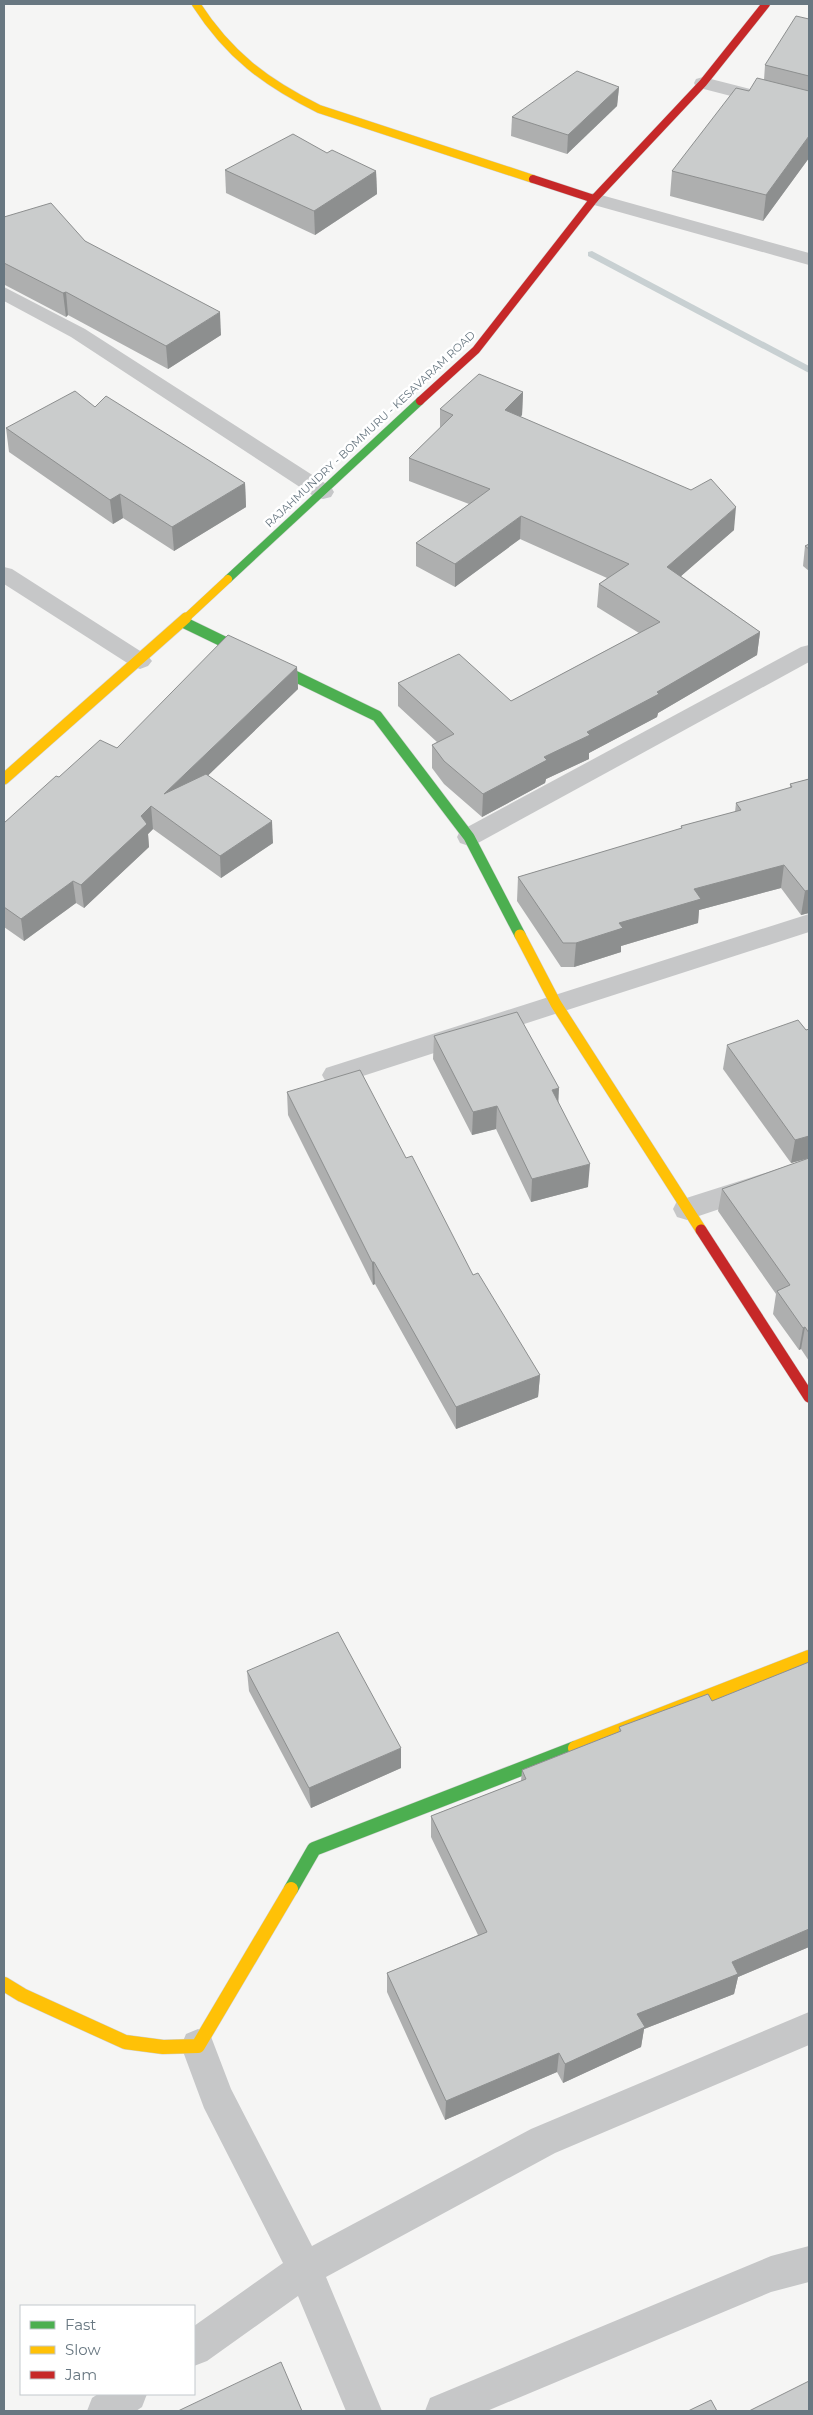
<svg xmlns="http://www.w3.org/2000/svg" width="813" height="2415" font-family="Montserrat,sans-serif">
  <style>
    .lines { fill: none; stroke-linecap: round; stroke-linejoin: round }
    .stream { fill: #c8d0d2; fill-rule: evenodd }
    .fast-far2-casing { stroke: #d0d1d1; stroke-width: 9 }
    .fast-far1-casing { stroke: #d0d1d1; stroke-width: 12 }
    .fast-casing { stroke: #d0d1d1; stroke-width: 15 }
    .slow-far2-casing { stroke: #d0d1d1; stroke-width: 9 }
    .slow-far1-casing { stroke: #d0d1d1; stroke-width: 12 }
    .slow-casing { stroke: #d0d1d1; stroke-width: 15 }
    .jam-far1-casing { stroke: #d0d1d1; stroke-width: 9 }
    .jam-casing { stroke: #d0d1d1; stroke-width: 12 }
    .street { fill: #c6c7c8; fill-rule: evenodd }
    .fast-far2 { stroke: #4caf50; stroke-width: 8 }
    .fast-far1 { stroke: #4caf50; stroke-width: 11 }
    .fast { stroke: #4caf50; stroke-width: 14 }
    .slow-far2 { stroke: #ffc107; stroke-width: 8 }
    .slow-far1 { stroke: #ffc107; stroke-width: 11 }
    .slow { stroke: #ffc107; stroke-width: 14 }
    .jam-far1 { stroke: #c62828; stroke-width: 8 }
    .jam { stroke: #c62828; stroke-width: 11 }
    .wall { fill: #aeafaf }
    .shaded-wall { fill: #8d8f8f }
    .building { fill: #cacccc; stroke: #8d8f8f }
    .labels { text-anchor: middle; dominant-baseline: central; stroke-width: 5; stroke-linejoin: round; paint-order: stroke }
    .far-street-label { font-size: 11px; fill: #687781; stroke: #fff }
  </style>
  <rect width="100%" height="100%" fill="#f5f5f4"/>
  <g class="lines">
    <polygon class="stream" points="592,251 809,366 809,373 588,256 588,252"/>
    <defs>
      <polyline id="fast-far2" points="228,579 420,401"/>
      <polyline id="fast-far1" points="183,622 377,716 469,837 520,935"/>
      <polyline id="fast" points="291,1889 314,1849 575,1748"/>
      <g id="slow-far2">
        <path d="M196,4C229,55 265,82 319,109L533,179"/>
        <polyline points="185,619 228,579"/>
      </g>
      <g id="slow-far1">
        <polyline points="4,779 186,618"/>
        <polyline points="520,935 556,1004 701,1230"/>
      </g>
      <g id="slow">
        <polyline points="575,1748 809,1657"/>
        <polyline points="4,1984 22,1995 125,2042 163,2047 198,2046 291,1889"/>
      </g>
      <g id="jam-far1">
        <polyline points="594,199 703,83 766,4"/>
        <polyline points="420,401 476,350 594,199 533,179"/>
      </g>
      <polyline id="jam" points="701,1230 809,1397"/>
    </defs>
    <use href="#fast-far2" class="fast-far2-casing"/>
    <use href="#fast-far1" class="fast-far1-casing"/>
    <use href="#fast" class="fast-casing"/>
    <use href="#slow-far2" class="slow-far2-casing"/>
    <use href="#slow-far1" class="slow-far1-casing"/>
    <use href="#slow" class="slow-casing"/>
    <use href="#jam-far1" class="jam-far1-casing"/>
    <use href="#jam" class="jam-casing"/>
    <g class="street">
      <polygon points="703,77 809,104 809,116 696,87 694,83 696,79"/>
      <polygon points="594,193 809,253 809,265 587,203 584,199 587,195"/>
      <polygon points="4,287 85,329 331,487 334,492 331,497 323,499 315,497 71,337 4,301"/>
      <polygon points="4,567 12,569 148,656 152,661 148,666 140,669 132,666 4,584"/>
      <polygon points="809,645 809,662 478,843 469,846 460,843 457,837 460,831 801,647"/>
      <polygon points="809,914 809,932 335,1085 326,1082 322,1075 326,1068"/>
      <polygon points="809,1159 809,1179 687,1220 677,1217 673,1209 677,1201"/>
      <polygon points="809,2012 809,2045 555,2153 326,2277 382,2411 346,2411 298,2296 207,2361 194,2366 194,2326 283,2263 204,2108 181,2046 186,2034 198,2029 210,2034 231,2089 312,2246 531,2129"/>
      <polygon points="809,2246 809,2282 771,2292 487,2411 425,2411 430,2398 771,2256"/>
      <polygon points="98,2394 147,2394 142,2407 136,2411 87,2411 92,2398"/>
    </g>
    <use href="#fast-far2" class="fast-far2"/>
    <use href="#fast-far1" class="fast-far1"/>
    <use href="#fast" class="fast"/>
    <use href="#slow-far2" class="slow-far2"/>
    <use href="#slow-far1" class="slow-far1"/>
    <use href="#slow" class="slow"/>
    <use href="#jam-far1" class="jam-far1"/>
    <use href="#jam" class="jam"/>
  </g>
  <g class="wall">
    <polygon points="809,19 809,158 763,221 670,196 672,171 749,91 764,80 765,65"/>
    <polygon points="619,87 617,106 567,154 511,136 512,117"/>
    <polygon points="225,170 376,171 377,194 315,235 226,193"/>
    <polygon points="4,217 85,241 221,335 168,369 68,315 66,317 5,285 4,286"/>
    <polygon points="523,392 522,415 520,417 734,530 681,576 760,632 757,655 658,713 657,717 589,753 589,759 546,779 545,783 482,817 444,784 432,768 432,745 437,742 398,706 398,683 511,701 639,633 597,607 599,584 607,578 520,539 455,587 416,566 416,543 469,504 409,481 409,458 440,428 440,409"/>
    <polygon points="95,407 245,483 246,507 174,551 123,518 113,524 9,452 6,428"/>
    <polygon points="809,544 809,571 803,566 805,546"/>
    <polygon points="297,667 298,689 208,775 273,843 221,878 153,829 148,834 149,847 84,908 76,903 24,941 4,927 4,823 59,777 117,748"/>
    <polygon points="809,779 809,913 801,915 781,888 699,910 698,923 621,946 621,952 574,967 561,967 517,901 518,877 681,829 681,826 735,812 736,803 790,788 790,784"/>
    <polygon points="806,1030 809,1158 791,1163 723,1069 727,1045"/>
    <polygon points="434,1036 558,1102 588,1187 531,1202 496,1129 472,1135 433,1059"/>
    <polygon points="287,1092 406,1158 473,1275 540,1375 538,1397 456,1429 375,1284 373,1285 288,1115"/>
    <polygon points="809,1158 809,1361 801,1349 799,1350 773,1314 776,1294 718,1211 722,1189"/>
    <polygon points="809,1662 809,1947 738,1977 734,1994 644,2029 641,2047 563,2083 557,2072 445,2120 387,1992 387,1973 478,1935 431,1837 431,1816 521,1781 522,1770 619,1732 619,1727 712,1701"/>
    <polygon points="247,1671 401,1768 311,1808 249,1691"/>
  </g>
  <g class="shaded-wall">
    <polygon points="619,87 617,106 567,154 568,135"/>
    <polygon points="809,136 809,158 763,221 766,195"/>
    <polygon points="376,171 377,194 315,235 314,211"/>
    <polygon points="66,292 68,315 66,317 63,293"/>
    <polygon points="220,312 221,335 168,369 166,346"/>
    <polygon points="523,392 522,415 504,433 505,410"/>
    <polygon points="245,483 246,507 174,551 172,527"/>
    <polygon points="120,494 123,518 113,524 110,500"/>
    <polygon points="736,507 734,530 665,590 667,567"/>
    <polygon points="521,516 520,539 455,587 455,564"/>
    <polygon points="760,632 757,655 658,713 657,717 589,753 589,759 546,779 545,783 482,817 483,794 544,757"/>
    <polygon points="297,667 298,689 166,816 164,794"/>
    <polygon points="151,806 153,829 148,834 149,847 84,908 81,885 141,816"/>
    <polygon points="272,821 273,843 221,878 220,856"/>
    <polygon points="784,865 781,888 699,910 698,923 621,946 621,952 574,967 576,943 694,889"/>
    <polygon points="73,881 76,903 24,941 21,919"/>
    <polygon points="809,890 809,913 801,915 805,891"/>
    <polygon points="559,1088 558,1111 552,1090"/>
    <polygon points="497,1106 496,1129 472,1135 473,1112"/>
    <polygon points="809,1136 809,1158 791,1163 795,1140"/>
    <polygon points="590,1164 588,1187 531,1202 532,1179"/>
    <polygon points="372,1262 374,1262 375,1284 373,1285"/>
    <polygon points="805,1327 801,1349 799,1350 803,1328"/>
    <polygon points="540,1375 538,1397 456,1429 456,1407"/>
    <polygon points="401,1748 401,1768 311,1808 309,1788"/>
    <polygon points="809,1929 809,1947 738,1977 734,1994 644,2029 641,2047 563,2083 565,2064 637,2014 732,1962"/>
    <polygon points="559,2053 557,2072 445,2120 446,2101"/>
  </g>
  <g class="building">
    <polygon points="796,16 809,19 809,76 765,65"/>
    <polygon points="577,71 619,87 568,135 512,117"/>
    <polygon points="757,78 809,91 809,136 766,195 672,171 736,88 749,91"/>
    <polygon points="293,134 327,153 332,150 376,171 314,211 225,170"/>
    <polygon points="51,203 85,241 220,312 166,346 66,292 63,293 4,263 4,217"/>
    <polygon points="479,374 523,392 505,410 691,490 711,479 736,507 667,567 760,632 657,692 659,694 587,732 590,735 544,757 547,760 483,794 444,761 432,745 454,734 398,683 459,654 511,701 660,622 599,584 629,564 521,516 455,564 416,543 490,489 409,458 453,415 440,409"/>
    <polygon points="75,391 95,407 106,396 245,483 172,527 120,494 110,500 6,428"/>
    <polygon points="809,544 809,549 805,546"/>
    <polygon points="228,635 297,667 164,794 206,774 272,821 220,856 151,806 141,816 147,824 81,885 73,881 21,919 4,907 4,823 56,776 59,777 100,740 117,748"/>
    <polygon points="809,779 809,890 805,891 784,865 694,889 701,899 619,923 623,928 576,943 563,943 518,877 682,828 681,826 741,810 736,803 792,787 790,784"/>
    <polygon points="517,1012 559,1088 552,1090 590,1164 532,1179 497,1106 473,1112 434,1036"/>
    <polygon points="798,1020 806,1030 809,1029 809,1136 795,1140 727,1045"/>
    <polygon points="360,1070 406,1158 412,1156 473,1275 478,1273 540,1375 456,1407 374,1262 372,1262 287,1092"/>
    <polygon points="809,1158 809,1333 805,1327 803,1328 777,1291 790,1285 722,1189"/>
    <polygon points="338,1632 401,1748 309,1788 247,1671"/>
    <polygon points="809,1662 809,1929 732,1962 738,1974 637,2014 645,2027 565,2064 559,2053 446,2101 387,1973 487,1932 431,1816 526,1779 522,1770 621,1731 619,1727 708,1694 712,1701"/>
    <polygon points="281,2362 302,2411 178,2411"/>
    <polygon points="809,2381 809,2411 749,2411"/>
    <polygon points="711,2400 717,2411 688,2411"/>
  </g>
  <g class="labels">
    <g class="far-street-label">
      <text transform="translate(370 429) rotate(-43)">RAJAHMUNDRY - BOMMURU - KESAVARAM ROAD</text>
    </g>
  </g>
  <rect width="813" height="2415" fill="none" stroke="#687781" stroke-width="10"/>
  <rect x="20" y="2305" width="175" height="90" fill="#ffffff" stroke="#c3c9cd"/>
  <rect x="30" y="2321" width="25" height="8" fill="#4caf50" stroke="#c3c9cd"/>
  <text x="65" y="2330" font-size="15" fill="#687781">Fast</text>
  <rect x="30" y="2346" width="25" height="8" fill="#ffc107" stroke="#c3c9cd"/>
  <text x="65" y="2355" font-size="15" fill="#687781">Slow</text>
  <rect x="30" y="2371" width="25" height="8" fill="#c62828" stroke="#c3c9cd"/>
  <text x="65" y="2380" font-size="15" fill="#687781">Jam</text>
</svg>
